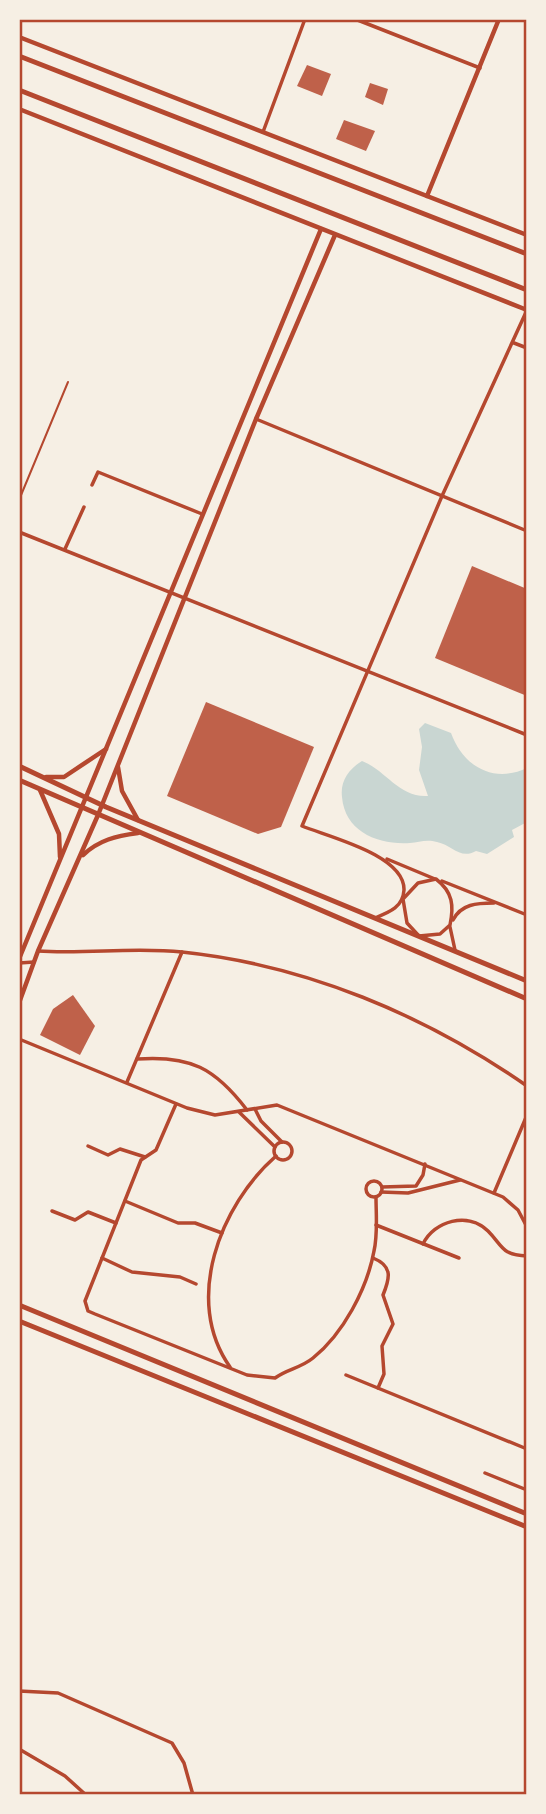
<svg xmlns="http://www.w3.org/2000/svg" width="546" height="1814" font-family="Rubik,sans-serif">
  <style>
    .water { fill: #c9d6d2 }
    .building { fill: #bf614a }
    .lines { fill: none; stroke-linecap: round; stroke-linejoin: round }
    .service { stroke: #b5482f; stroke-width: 2 }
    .minor { stroke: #b5482f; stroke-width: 3.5 }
    .tertiary { stroke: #b5482f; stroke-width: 4.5 }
    .secondary { stroke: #b5482f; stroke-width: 4.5 }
    .primary { stroke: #b5482f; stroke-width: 5 }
    .trunk { stroke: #b5482f; stroke-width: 5 }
    .neatline { fill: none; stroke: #b5482f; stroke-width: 2.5 }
  </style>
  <rect width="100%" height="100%" fill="#f6efe4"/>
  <path class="water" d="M425,723L451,733C463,766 493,784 527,768V822L512,830L514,837L487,854L476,851C460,860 452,845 437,842C427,839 419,842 410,843C378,845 345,832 342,797C340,781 349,769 362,761C386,770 399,798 428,796L419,770L422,747L419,729Z"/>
  <g class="building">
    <polygon points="307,65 331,74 322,96 297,86"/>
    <polygon points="370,83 388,89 383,105 365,97"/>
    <polygon points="344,120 375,131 366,151 336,139"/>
    <polygon points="472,566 527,589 527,696 435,658"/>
    <polygon points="206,702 314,747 281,827 258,834 167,796"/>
    <polygon points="73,995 95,1026 80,1055 40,1035 53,1009"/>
  </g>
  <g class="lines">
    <polyline class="service" points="19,500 68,382"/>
    <g class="minor">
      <polyline points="355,19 480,68"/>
      <polyline points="263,132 305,19"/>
      <polyline points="514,343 527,348"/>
      <polyline points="256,419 527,531"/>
      <polyline points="92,485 98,472 202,514"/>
      <polyline points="19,532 527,735"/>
      <polyline points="65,549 84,507"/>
      <polyline points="387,859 435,879"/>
      <path d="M436,879C453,892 454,906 450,925L440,934L419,936L407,923L403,899L418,883Z"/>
      <polyline points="442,881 527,915"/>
      <path d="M375,918C390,912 403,907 404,890C405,855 329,837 302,826L442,496L527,310"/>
      <path d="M453,920C461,904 477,903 494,903"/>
      <polyline points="450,927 455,950"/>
      <path d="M38,951C86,954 135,947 182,952C306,965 425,1015 527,1086"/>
      <polyline points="19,963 34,962"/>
      <polyline points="19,1039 187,1108 215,1115 277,1105 503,1197 518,1210 527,1227"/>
      <path d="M137,1059C190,1055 215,1068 247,1110"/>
      <polyline points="127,1082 182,952"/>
      <path d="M176,1104L156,1150L141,1160L85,1301L88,1311L95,1314L247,1375L275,1378C287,1369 301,1368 313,1358C343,1334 367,1289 374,1251C378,1234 376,1214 376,1197"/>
      <polyline points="255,1109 261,1121 282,1142"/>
      <polyline points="239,1112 275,1147"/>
      <circle cx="283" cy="1151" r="9"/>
      <polyline points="88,1146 108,1155 120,1149 145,1157"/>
      <circle cx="374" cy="1189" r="8"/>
      <polyline points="382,1187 416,1186 423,1175 425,1164"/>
      <polyline points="381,1192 408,1193 460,1180"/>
      <polyline points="494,1193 527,1115"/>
      <polyline points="125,1201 178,1223 195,1223 222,1233"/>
      <polyline points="52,1211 75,1220 88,1212 116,1223"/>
      <polyline points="376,1225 459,1258"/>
      <path d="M423,1244C434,1221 468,1211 488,1231C503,1246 501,1255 527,1256"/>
      <polyline points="102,1258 132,1272 180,1277 196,1284"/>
      <path d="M373,1258C393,1266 390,1278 383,1295L393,1324L382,1346L384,1374L378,1388"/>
      <path d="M230,1367C183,1301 220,1205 276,1156"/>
      <polyline points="346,1375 527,1449"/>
      <polyline points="485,1473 527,1490"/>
      <polyline points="19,1691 58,1693 172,1743 184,1763 193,1795"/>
      <polyline points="19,1749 65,1776 86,1795"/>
    </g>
    <g class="tertiary">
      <polyline points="19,37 527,235"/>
      <polyline points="19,109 527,310"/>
      <polyline points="427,196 499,19"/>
    </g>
    <g class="secondary">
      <polyline points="118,767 122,791 138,820"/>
      <polyline points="46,777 64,777 106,749"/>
      <polyline points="40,790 59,834 60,857"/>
      <path d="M83,855C99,840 116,836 138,833"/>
      <polyline points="19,959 321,229"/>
      <polyline points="19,1003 38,951 98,815 256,419 335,235"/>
    </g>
    <g class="primary">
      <polyline points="19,766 106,807 527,981"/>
      <polyline points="19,780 527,999"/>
      <polyline points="19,1305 527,1514"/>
      <polyline points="19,1321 527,1527"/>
    </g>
    <g class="trunk">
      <polyline points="19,56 527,254"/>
      <polyline points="19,90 527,290"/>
    </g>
  </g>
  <rect width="546" height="1814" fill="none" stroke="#f6efe4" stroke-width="42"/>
  <rect x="21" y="21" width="504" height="1772" class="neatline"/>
</svg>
